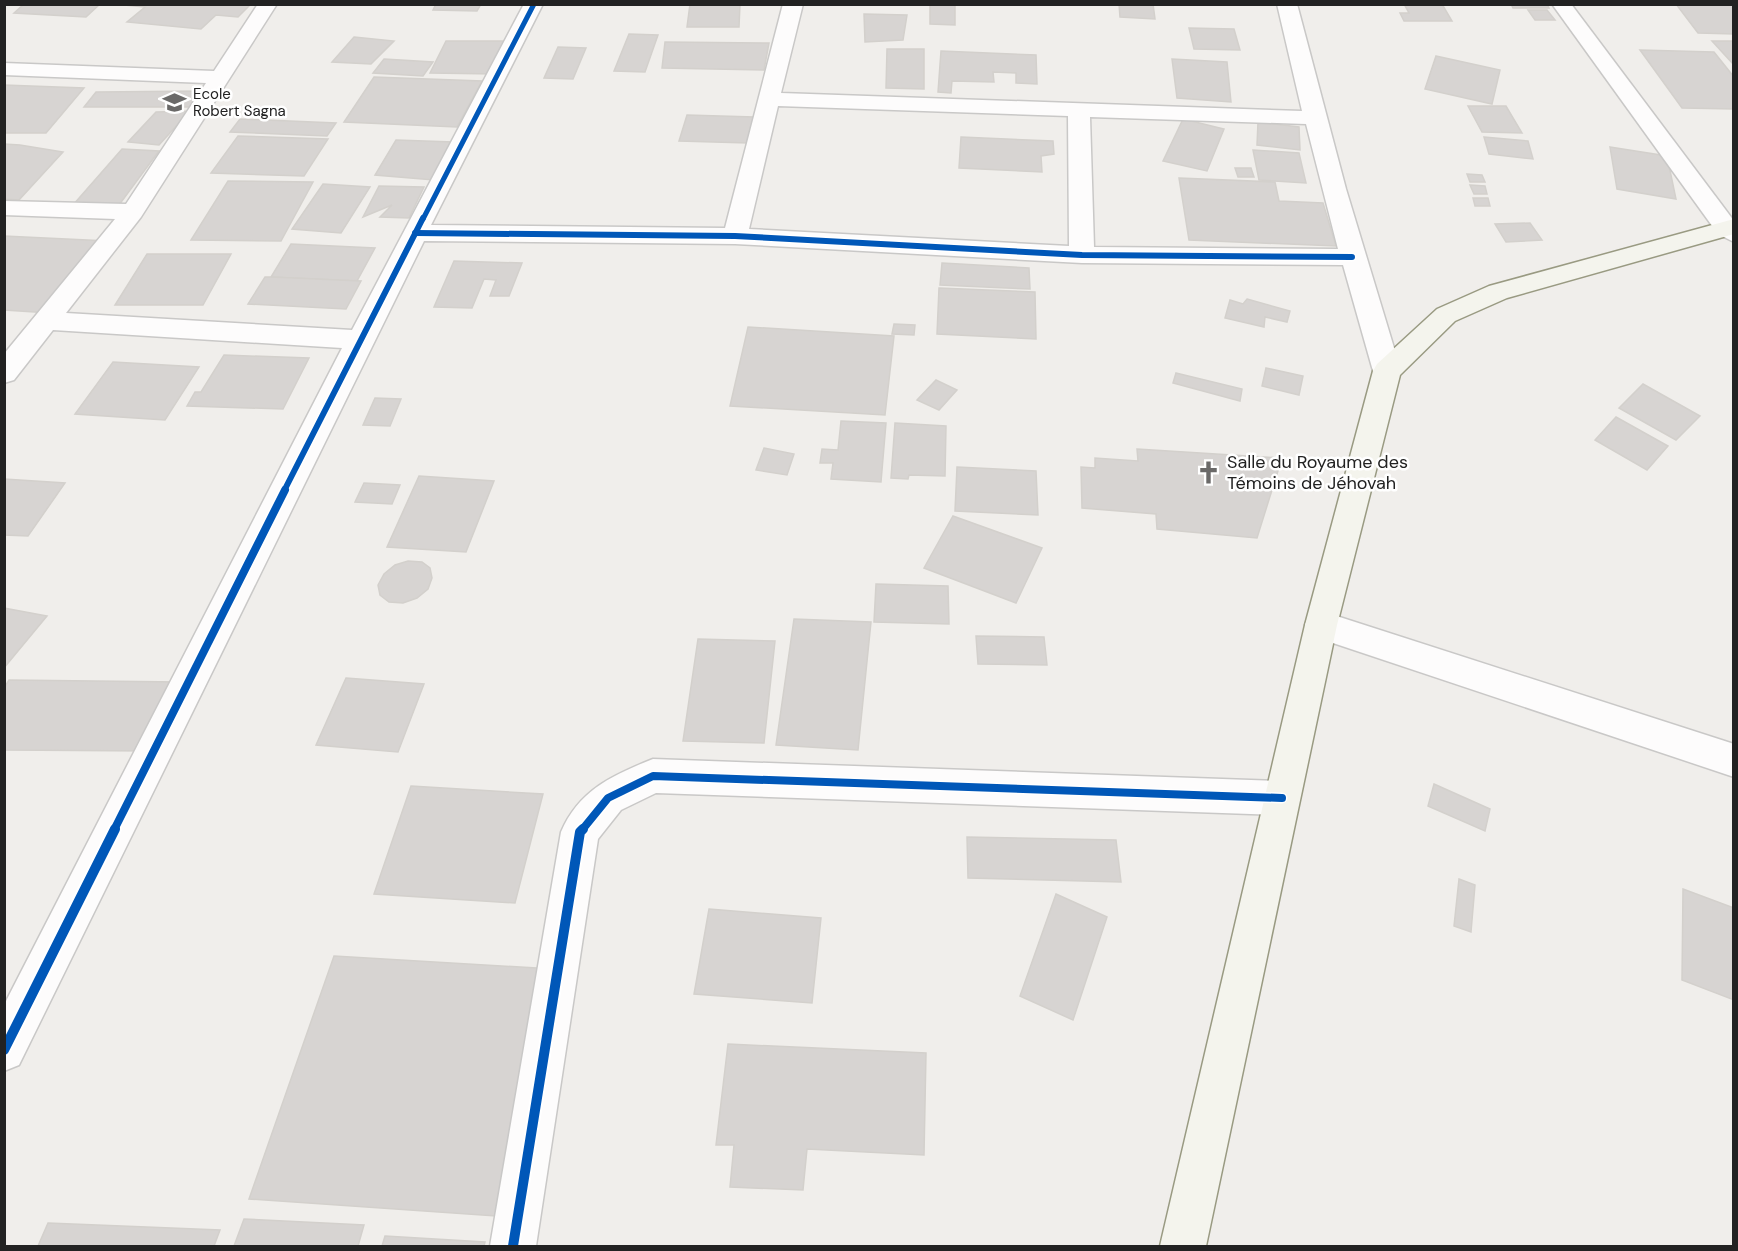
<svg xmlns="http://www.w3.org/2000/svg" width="1738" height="1251" font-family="'DM Sans',sans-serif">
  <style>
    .building { fill: #d7d4d2; stroke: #d3d0cc; stroke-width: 1.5 }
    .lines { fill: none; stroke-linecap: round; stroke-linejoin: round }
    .street-casing { stroke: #c9c8c7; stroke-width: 3 }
    .secondary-casing { stroke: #999a82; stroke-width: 3 }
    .street { fill: #fdfcfc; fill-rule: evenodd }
    .secondary { fill: #f4f4ed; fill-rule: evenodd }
    .cycleway-far3-casing { stroke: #fff; stroke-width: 8 }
    .cycleway-far2-casing { stroke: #fff; stroke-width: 9 }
    .cycleway-far1-casing { stroke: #fff; stroke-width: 11 }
    .cycleway-casing { stroke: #fff; stroke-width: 14 }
    .cycleway-far3 { stroke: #0057b8; stroke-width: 5 }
    .cycleway-far2 { stroke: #0057b8; stroke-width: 6 }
    .cycleway-far1 { stroke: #0057b8; stroke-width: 8 }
    .cycleway { stroke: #0057b8; stroke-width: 10 }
    .labels { text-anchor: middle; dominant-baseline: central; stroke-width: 5; stroke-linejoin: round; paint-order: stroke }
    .far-poi-label { font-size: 15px; fill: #222; stroke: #fff; text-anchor: start }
    .poi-label { font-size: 18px; fill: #222; stroke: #fff; text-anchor: start }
  </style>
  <rect width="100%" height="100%" fill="#f0eeeb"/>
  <g class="building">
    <polygon points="24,4 100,4 86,17 14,13"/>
    <polygon points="251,4 238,17 216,15 201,29 127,22 145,7 124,5"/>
    <polygon points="436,4 481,4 477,11 433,10"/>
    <polygon points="690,4 740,4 739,27 687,27"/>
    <polygon points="930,4 955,4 955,25 930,24"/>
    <polygon points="1119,4 1153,4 1155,19 1120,17"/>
    <polygon points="1404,4 1442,4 1452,21 1404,21 1400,13 1409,13"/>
    <polygon points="1511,4 1547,4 1549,8 1513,8"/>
    <polygon points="1676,4 1734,4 1734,34 1698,33"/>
    <polygon points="1528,10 1547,10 1555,20 1535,20"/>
    <polygon points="864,14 907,15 903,40 865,42"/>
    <polygon points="1189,28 1234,29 1240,50 1194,49"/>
    <polygon points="629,34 658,35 645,72 614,71"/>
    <polygon points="354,37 394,41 371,64 332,62"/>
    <polygon points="446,41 508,41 495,74 430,73"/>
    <polygon points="1712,41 1734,41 1734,65"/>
    <polygon points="665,42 769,43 764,70 662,68"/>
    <polygon points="558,47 586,48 573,79 544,78"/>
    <polygon points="887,49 924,49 924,89 886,88"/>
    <polygon points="1640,50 1714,52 1734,77 1734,109 1682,108"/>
    <polygon points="941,51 1036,55 1037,84 1016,83 1016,73 993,72 994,82 952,81 951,93 938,92"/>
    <polygon points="1436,56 1500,70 1492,104 1425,89"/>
    <polygon points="384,59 433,62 423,76 373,73"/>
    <polygon points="1172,59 1227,62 1231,102 1177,98"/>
    <polygon points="374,77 482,81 457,127 344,122"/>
    <polygon points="4,85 84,88 46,133 4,133"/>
    <polygon points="201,91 191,107 84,107 96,92"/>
    <polygon points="1468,106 1506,106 1522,133 1482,132"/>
    <polygon points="190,111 159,145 128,142 156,112"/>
    <polygon points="687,115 754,117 748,143 679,141"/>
    <polygon points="240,119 336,123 327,136 230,132"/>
    <polygon points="1183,119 1224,129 1207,171 1163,161"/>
    <polygon points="1258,122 1299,127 1300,150 1257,145"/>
    <polygon points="238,136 328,139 304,176 211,173"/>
    <polygon points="961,137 1053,141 1054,154 1041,156 1042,172 959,168"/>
    <polygon points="1484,137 1528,141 1533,159 1489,154"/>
    <polygon points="396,140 453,142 434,180 375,175"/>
    <polygon points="4,144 20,145 63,152 19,200 4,199"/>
    <polygon points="1610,147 1667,156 1676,199 1617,189"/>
    <polygon points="122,149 159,151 119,205 73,205"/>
    <polygon points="1253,150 1299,153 1306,183 1259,180"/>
    <polygon points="1235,168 1251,168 1254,177 1238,177"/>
    <polygon points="1467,174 1482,175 1485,182 1470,182"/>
    <polygon points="1179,178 1275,182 1279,201 1323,203 1336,246 1189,240"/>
    <polygon points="228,181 313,182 281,241 191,240"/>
    <polygon points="323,184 370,187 341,233 292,229"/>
    <polygon points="1470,185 1485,186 1487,194 1474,194"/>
    <polygon points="379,186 424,187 409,218 380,217 392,205 363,217"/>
    <polygon points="1473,198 1488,198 1490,206 1475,206"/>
    <polygon points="1530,223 1542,240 1506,242 1495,224"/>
    <polygon points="4,236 107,241 50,313 4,310"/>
    <polygon points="291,244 375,248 357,281 271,277"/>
    <polygon points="147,254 231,254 203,305 115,305"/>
    <polygon points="454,261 522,263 509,296 490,296 496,280 484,279 472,308 434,307"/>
    <polygon points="942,263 1029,268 1030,289 940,285"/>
    <polygon points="265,277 271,277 361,281 346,309 248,304"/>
    <polygon points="939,288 1035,292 1036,339 937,334"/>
    <polygon points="1247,299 1290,311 1287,322 1265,317 1264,327 1225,318 1230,300 1243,304"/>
    <polygon points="894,324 915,325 914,335 892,334"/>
    <polygon points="748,327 894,336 885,415 730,406"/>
    <polygon points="224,355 309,358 283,409 187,406 195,392 201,392"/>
    <polygon points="113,362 199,367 165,420 75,414"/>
    <polygon points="1266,368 1303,376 1299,395 1262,386"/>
    <polygon points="1176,373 1242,389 1240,401 1173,383"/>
    <polygon points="936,380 957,390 939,410 917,400"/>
    <polygon points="1643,384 1700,416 1676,440 1619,408"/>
    <polygon points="375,398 401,399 390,426 363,425"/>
    <polygon points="1616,417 1668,446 1647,470 1595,440"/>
    <polygon points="841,421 886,423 881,482 831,479 833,463 820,463 822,449 838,450"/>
    <polygon points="895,423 946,426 945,476 909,475 908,479 891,478"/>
    <polygon points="764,448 794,454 787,475 756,470"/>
    <polygon points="1137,449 1282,458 1257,538 1157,529 1156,514 1082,508 1081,467 1095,468 1095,458 1138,461"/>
    <polygon points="957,467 1036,471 1038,515 955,511"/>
    <polygon points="419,476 494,481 466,552 387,547"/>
    <polygon points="4,479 65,483 28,536 4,535"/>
    <polygon points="364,483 400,485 392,504 355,502"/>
    <polygon points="953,516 1042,548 1016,603 924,568"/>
    <polygon points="408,561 422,562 430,568 432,578 428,589 417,598 403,603 389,602 380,595 378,585 384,574 395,565"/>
    <polygon points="876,584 948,586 949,624 874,622"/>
    <polygon points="4,608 47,616 4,668"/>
    <polygon points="794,619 871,622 858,750 776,745"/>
    <polygon points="976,636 1044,637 1047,665 978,664"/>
    <polygon points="698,639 775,641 764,743 683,741"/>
    <polygon points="346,678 424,684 398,752 316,745"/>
    <polygon points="9,680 180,682 149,751 4,750 4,688"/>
    <polygon points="1434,784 1490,809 1485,831 1428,806"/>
    <polygon points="411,786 543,794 515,903 374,894"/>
    <polygon points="967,837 1116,840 1121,882 968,878"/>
    <polygon points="1459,879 1475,885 1471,932 1454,926"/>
    <polygon points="1683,889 1734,908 1734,1000 1682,980"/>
    <polygon points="1056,894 1107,917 1073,1020 1020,996"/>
    <polygon points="709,909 821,918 812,1003 694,994"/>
    <polygon points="334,956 553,969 496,1216 249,1199"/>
    <polygon points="728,1044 926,1053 924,1155 807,1149 803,1190 730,1187 734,1145 716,1145"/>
    <polygon points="244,1219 364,1225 358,1246 234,1246"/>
    <polygon points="48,1223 220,1230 214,1246 38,1246"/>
    <polygon points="385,1236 485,1242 484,1246 382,1246"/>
  </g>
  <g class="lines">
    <defs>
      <g id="street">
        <path d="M258,4H277L141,217L66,313L352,330L524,4H543L431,225L725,228L783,4H803L781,93L1302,111L1277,4H1297L1346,189L1401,371L1397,378L1387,381L1377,378L1373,371L1343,265L1082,263L735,244L424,241L19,1065L4,1071V1005L342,348L53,330L14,380L4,383V354L115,219L4,215V201L126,204L206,83L4,75V63L214,71ZM778,106L1068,116L1069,246L749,229ZM1090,117L1306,124L1338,249L1094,247Z"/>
        <polygon points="1552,4 1571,4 1734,221 1734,242 1718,234"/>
        <polygon points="1321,611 1734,744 1734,777 1309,635 1305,625 1309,615"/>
        <path d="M653,759L1282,781L1295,786L1300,798L1295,810L1282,815L656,793L621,810L598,839L536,1246H490L561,832C579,790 613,775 653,759Z"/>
      </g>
      <polygon id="secondary" points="1734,219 1734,234 1507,298 1455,321 1400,375 1337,625 1206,1246 1160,1246 1305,625 1373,371 1377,364 1437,309 1489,286"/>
    </defs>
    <use href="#street" class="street-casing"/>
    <use href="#secondary" class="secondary-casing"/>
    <use href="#street" class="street"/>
    <use href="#secondary" class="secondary"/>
    <defs>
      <polyline id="cycleway-far3" points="423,219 534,4"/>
      <g id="cycleway-far2">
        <polyline points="415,233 735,236 1082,255 1352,257"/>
        <polyline points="284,491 423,218"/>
      </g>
      <g id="cycleway-far1">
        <polyline points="114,830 285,490"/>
        <polyline points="582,830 608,798 653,776 1282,798"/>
      </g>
      <g id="cycleway">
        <polyline points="4,1050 115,829"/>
        <polyline points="513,1246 580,832 583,829"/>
      </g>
    </defs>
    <use href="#cycleway-far3" class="cycleway-far3-casing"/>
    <use href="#cycleway-far2" class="cycleway-far2-casing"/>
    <use href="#cycleway-far1" class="cycleway-far1-casing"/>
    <use href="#cycleway" class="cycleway-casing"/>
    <use href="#cycleway-far3" class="cycleway-far3"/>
    <use href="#cycleway-far2" class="cycleway-far2"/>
    <use href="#cycleway-far1" class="cycleway-far1"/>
    <use href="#cycleway" class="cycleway"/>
  </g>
  <defs>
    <symbol id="school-bare" viewBox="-9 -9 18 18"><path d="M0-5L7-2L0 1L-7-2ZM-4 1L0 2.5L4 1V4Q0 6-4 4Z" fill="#6a6968" stroke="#fff" stroke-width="2.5" paint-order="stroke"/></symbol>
    <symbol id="church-bare" viewBox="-9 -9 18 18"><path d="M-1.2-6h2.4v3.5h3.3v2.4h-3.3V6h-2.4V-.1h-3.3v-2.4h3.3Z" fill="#6a6968" stroke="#fff" stroke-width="2.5" paint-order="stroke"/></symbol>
  </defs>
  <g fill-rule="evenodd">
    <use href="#school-bare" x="158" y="86" width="33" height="33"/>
    <use href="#church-bare" x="1192" y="456" width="33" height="33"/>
  </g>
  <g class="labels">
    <g class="far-poi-label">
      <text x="193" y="94">Ecole<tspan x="193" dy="17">Robert Sagna</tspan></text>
    </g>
    <g class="poi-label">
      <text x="1227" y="462">Salle du Royaume des<tspan x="1227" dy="21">Témoins de Jéhovah</tspan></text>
    </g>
  </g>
  <rect width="1738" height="1251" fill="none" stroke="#222222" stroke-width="12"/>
</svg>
